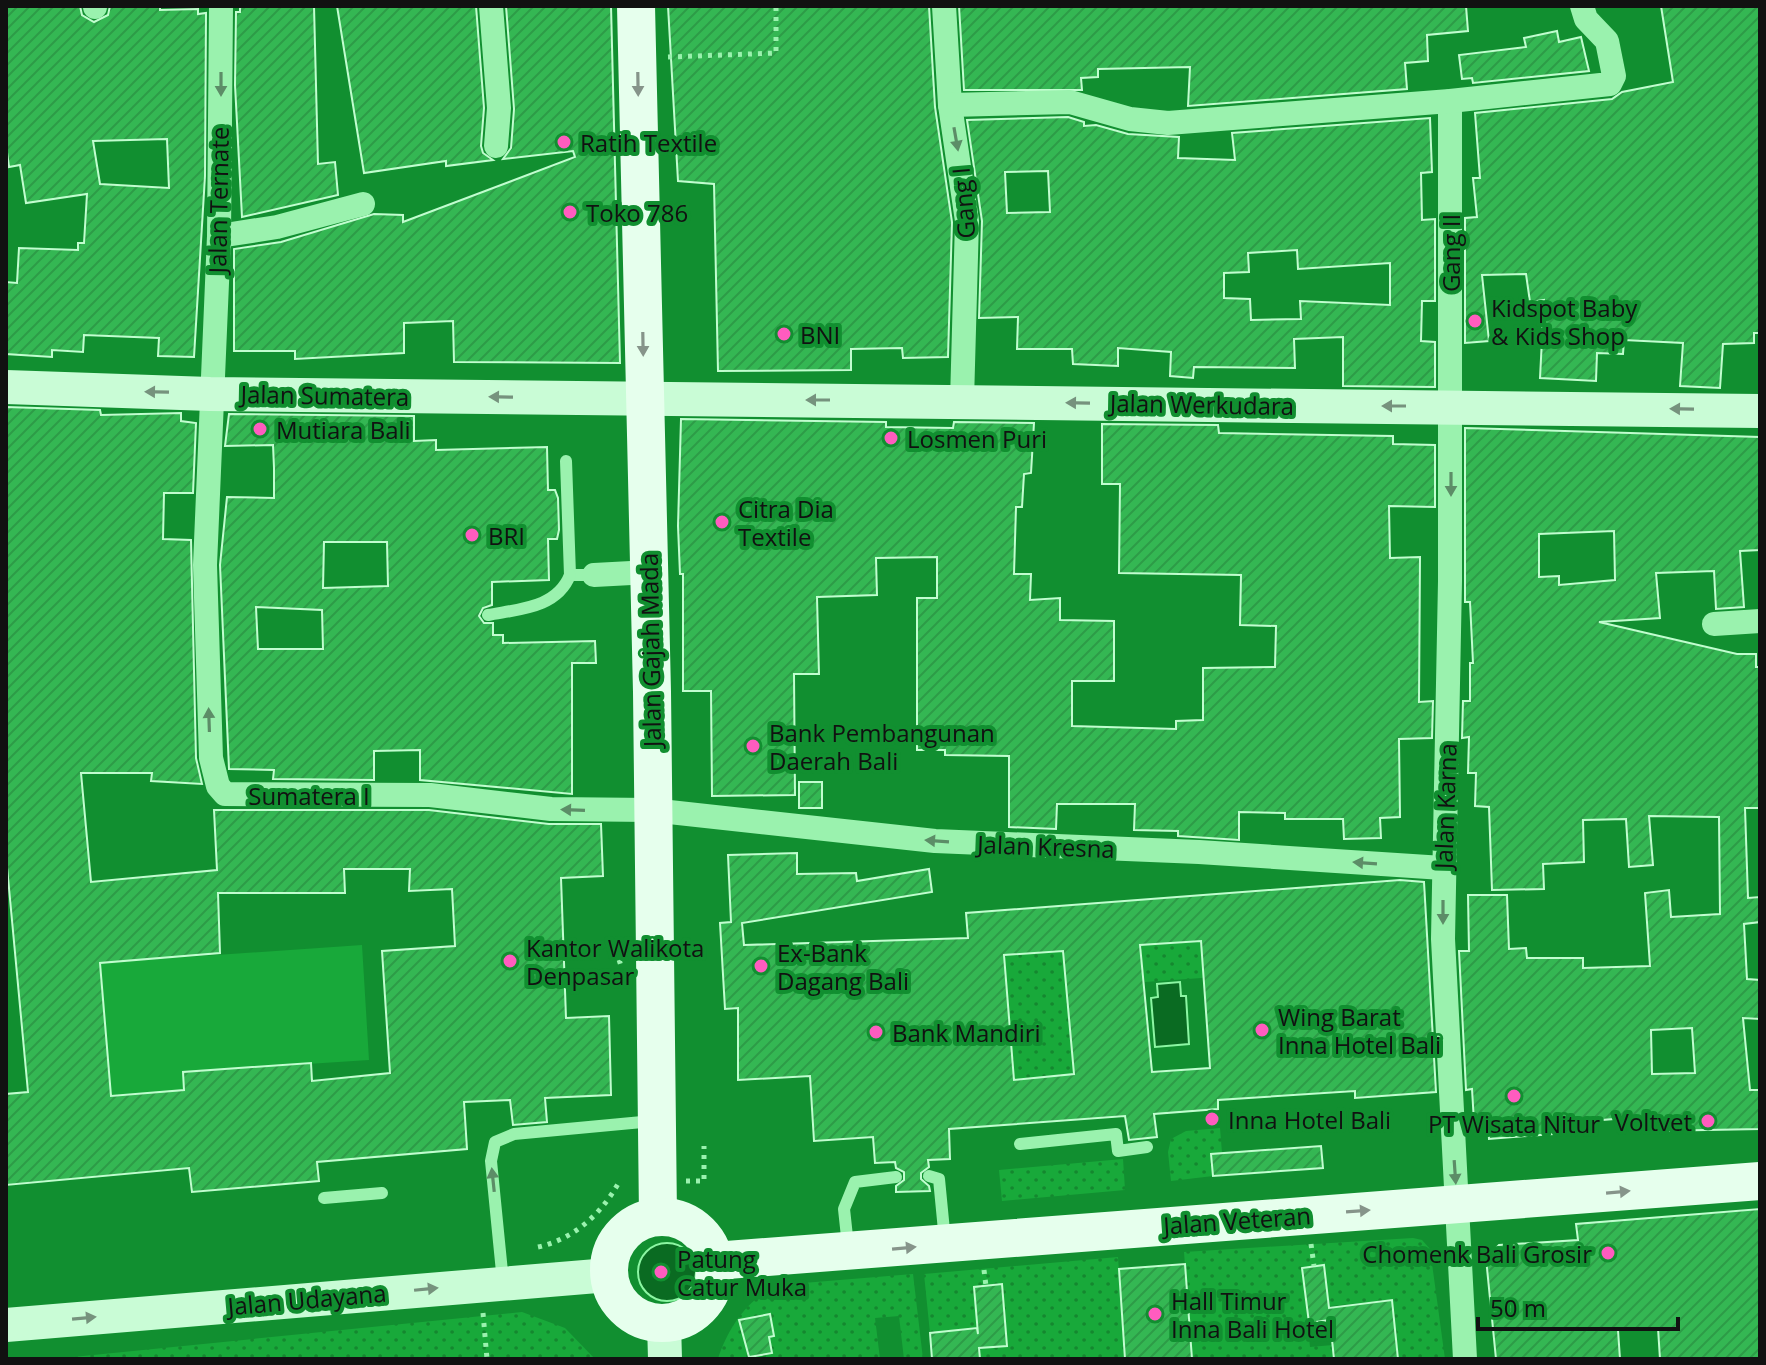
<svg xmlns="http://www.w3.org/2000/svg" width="1766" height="1365" font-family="'Open Sans',sans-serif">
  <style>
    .grass { fill: url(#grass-dots) }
    .garden { fill: #18a93a }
    .water { fill: #0a6b22; stroke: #8cf6a3; stroke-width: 2 }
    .building { fill: url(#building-hatch); stroke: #c1fdcf; stroke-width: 2; fill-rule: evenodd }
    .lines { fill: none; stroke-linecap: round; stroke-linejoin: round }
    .path { stroke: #9af2ae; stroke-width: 5; stroke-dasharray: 4 6; stroke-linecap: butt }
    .lane { stroke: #9af2ae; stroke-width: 12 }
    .street { stroke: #9af2ae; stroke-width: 24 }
    .secondary { stroke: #c9fcd6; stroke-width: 34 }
    .primary { stroke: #e6ffed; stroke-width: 38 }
    .oneway { fill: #5c8d67 }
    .oneway2 { fill: #86948a }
    .oneway3 { fill: #76927d }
    .poi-dot { fill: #ff5cbf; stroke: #118f30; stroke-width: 3 }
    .labels { text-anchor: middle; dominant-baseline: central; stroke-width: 8; stroke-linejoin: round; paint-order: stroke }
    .poi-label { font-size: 24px; fill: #111; stroke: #118f30; text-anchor: start }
    .street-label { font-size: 24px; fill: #111; stroke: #118f30 }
  </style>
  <defs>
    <pattern id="grass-dots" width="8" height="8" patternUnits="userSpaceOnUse" patternTransform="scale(2)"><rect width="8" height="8" fill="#18a93a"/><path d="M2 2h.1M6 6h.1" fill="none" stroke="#14882f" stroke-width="1.8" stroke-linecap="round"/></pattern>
    <pattern id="building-hatch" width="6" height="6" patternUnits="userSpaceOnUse" patternTransform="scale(2)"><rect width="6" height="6" fill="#34b753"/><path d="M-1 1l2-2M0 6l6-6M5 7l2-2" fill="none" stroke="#2d9c47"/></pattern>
  </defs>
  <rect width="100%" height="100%" fill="#118f30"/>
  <g class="grass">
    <polygon points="1211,941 1215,977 1145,982 1144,977 1066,984 1074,1074 1014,1080 1004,955"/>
    <polygon points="1220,1128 1222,1153 1212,1154 1213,1176 1171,1181 1168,1152 1171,1139 1186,1131"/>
    <polygon points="1123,1159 1125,1190 1002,1201 999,1170"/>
    <polygon points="1413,1238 1422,1240 1430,1249 1445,1359 1398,1359 1392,1300 1329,1306 1324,1265 1302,1269 1310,1347 1333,1345 1334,1359 1192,1359 1184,1252"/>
    <polygon points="1118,1257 1125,1359 980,1359 979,1348 1002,1285 974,1287 977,1328 930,1333 924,1274"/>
    <path d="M913,1274L923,1359H904L899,1316L875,1318L880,1359H718C728,1328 748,1298 779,1285Z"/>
    <polygon points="522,1312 565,1328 595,1359 53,1359"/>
  </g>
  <polygon class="garden" points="362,945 369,1060 183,1072 184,1090 111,1096 100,963"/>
  <g class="water">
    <polygon points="1180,982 1181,996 1186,996 1189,1044 1155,1047 1151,998 1158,997 1157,984"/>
    <circle cx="667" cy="1272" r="29"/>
  </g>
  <g class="building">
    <path d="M6,6H80L82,15L94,22L108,15L110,6H160V10L198,9V14L206,13L205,176L194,357L158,356L159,338L84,335L83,352L52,350V357L6,354V282L17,283L19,248L78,250V243H84L87,194L26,203L20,165L9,167L6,145ZM167,139L169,188L100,184L93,141Z"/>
    <polygon points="240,6 314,6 318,164 335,162 338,195 242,217 235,85 236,12 240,12"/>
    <polygon points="337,6 476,6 484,108 481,146 483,153 493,160 446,166 446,161 364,173"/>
    <polygon points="506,6 611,6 620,363 454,362 453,321 404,323 404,353 295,359 295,351 234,351 234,249 281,242 374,214 403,215 403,222 575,157 573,151 503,159 511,148 514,109"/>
    <polygon points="668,6 929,6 935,107 952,222 948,357 903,358 902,348 851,349 851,370 718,371 714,184 678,181"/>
    <polygon points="959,6 1466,6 1468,31 1427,35 1428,61 1405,63 1407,89 1188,106 1190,67 1098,69 1098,77 1081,78 1082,90 964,90"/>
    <polygon points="1661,6 1760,6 1760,333 1754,333 1754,343 1723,344 1720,388 1680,386 1683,343 1624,340 1623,354 1597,353 1596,381 1540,378 1544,300 1530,302 1526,274 1482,275 1489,341 1465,343 1465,218 1477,217 1473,178 1480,178 1475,113 1612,99 1622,92 1673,82"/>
    <polygon points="1557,31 1559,42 1581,37 1589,71 1473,83 1472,78 1462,79 1459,55 1526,47 1524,38"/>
    <path d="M1068,117L1084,122V126L1096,125L1128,134L1179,137L1178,158L1235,160L1232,133L1430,118L1432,172L1421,173L1422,220L1435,219V301H1422L1421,341L1435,342V387L1343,386V337L1294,339L1295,368L1194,367L1193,378L1170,376L1171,352L1118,348V366L1073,364L1072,349H1017L1018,317L979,318L982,221L967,120ZM1048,171L1050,212L1007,213L1005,172ZM1297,250L1298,269L1390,263V305L1300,301L1301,319L1251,320L1250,299L1224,298V273L1249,272L1248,253Z"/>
    <path d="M6,407L100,410L101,415L181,413V421L196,423L193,493H164L163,539L191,540L196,758L202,784L151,781L152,773H81L91,882L217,870L214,810H429L549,824H601L603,876L561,878L566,1018L609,1016L611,1095L545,1098L547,1122L513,1125L510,1100L464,1102L467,1149L317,1162L319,1181L192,1192L189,1168L6,1185V1094L28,1092L6,856ZM344,869H410L409,891L452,889L455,946L382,951L390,1073L312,1081L311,1063L183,1072L184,1090L111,1096L100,963L220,953L218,893H345Z"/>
    <path d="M229,414L414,416V441L436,440V450L547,447L548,490H555L558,498L559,530L557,539H548L549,580L492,582V605L483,608L479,616L484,623H493V635H503V643L595,641L596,663H572V794L420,780V750L374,751V780L273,779L274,770L229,769L220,565L227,497L274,498V468L273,445L225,446ZM324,542H387L388,586L323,588ZM256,607L322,610L323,649H258Z"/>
    <polygon points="681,419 886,422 886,427 953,428 954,422 1034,423 1031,473 1024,474 1022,507 1016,507 1014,574 1031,574 1030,600 1060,598 1060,620 1114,621 1114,681 1072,681 1072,726 1176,729 1176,721 1203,720 1203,668 1275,667 1276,626 1240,625 1241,575 1119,573 1120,484 1102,484 1102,424 1218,425 1219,433 1393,436 1393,444 1435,445 1435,507 1389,506 1390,558 1420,557 1419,702 1433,701 1432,738 1399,739 1400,817 1380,818 1381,838 1344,839 1343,819 1285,819 1285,813 1239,812 1239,840 1178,836 1178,831 1134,830 1135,804 1057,804 1056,829 1009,827 1009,756 945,755 945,750 917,750 917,598 937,598 937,557 876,558 877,595 817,597 819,674 794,674 795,795 712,796 711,691 683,691 683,574 680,574 678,526"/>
    <path d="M1465,428L1760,437V550L1740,551L1744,607L1716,609L1714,571L1656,573L1660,618L1599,622L1737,654H1756V667H1760V808H1745L1748,898L1760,897V922L1744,924L1747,979L1760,980V1019L1743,1018L1750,1090H1760V1129L1653,1131V1116L1602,1120V1123L1553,1130V1134L1489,1139L1488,1121L1474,1122L1472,1089L1466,1090L1459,951H1469L1468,895H1507L1509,949L1526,948L1527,958H1583V968L1650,966L1645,893L1669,890L1671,917L1720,914L1719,817L1649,816L1653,865L1629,867L1626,819L1583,820L1584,862L1543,864L1544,889L1492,890L1489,807L1475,806L1476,773H1468L1469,737L1462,738L1463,701H1470V663H1473L1470,602H1465ZM1614,531L1615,580L1559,585V576L1539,577V534ZM1692,1028L1695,1073L1652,1074L1651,1030Z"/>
    <rect x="799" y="782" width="23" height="26"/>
    <path d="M797,853V874L856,873L857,881L929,869L932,892L742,923L744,945L968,938L966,913L1400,880L1424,882L1436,1092L1355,1098V1091L1218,1100V1109L1154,1114L1157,1137L1129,1140L1125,1116L949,1129L950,1159L928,1160L929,1167L921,1173V1179L929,1186L930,1191L896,1192V1186L904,1180V1172L896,1168L895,1162L875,1163L873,1137L814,1141L810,1076L738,1080V1008L725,1009L720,923L731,922L728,855ZM1201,941L1210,1068L1152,1072L1140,945ZM1063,951L1074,1074L1014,1080L1004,955Z"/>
    <polygon points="1321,1146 1323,1168 1213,1176 1211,1154"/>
    <polygon points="1760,1209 1760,1359 1660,1359 1658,1328 1618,1330 1620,1359 1496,1359 1486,1258 1499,1245 1578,1240 1576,1224"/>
    <polygon points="1185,1264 1192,1359 1125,1359 1119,1269"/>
    <polygon points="1324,1265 1329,1308 1392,1300 1398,1359 1334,1359 1330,1320 1309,1323 1302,1268"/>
    <polygon points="1002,1284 1007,1346 979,1348 980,1359 932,1359 930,1333 977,1328 978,1334 974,1287"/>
    <polygon points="770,1314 774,1336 769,1337 772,1353 749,1357 739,1320"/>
  </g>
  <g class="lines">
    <g class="path">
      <polyline points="668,57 776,53 776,6"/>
      <polyline points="613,941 621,966"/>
      <polyline points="686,1181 704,1181 704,1146"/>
      <polyline points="1311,1244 1314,1266"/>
      <path d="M538,1247C574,1239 603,1213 620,1180"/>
      <polyline points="984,1270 986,1286"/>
      <polyline points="483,1313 487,1359"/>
    </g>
    <g class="lane">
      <polyline points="566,461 570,575 594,575"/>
      <path d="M488,615C519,609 557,608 570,575"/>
      <polyline points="1020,1144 1116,1134 1118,1151 1147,1147"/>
      <polyline points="929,1176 939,1179 945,1241"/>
      <polyline points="324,1198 382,1193"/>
      <polyline points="848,1246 844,1209 855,1182 896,1177"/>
      <polyline points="503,1282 491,1161 495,1142 514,1134 653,1121"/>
    </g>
    <g class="street">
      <polyline points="95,6 95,7"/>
      <polyline points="221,6 219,236 205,565 211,758 218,786 225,794 430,795 551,809 651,810 935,841 1199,852 1443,868"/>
      <polyline points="491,6 499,108 496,146"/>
      <polyline points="944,6 950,105 967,221 962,401"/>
      <polyline points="1450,101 1450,581 1443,939 1465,1359"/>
      <polyline points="950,105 1070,102 1130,119 1168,123 1450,101 1610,84 1614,76 1607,41 1586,19 1582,6"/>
      <polyline points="219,236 277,227 363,204"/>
      <polyline points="594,575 650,572"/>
      <polyline points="1714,624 1760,621"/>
    </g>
    <g class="secondary">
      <polyline points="6,387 210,394 1760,411"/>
      <polyline points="664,1323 665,1359"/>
      <polyline points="6,1325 609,1275"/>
    </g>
    <g class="primary">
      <polyline points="636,6 652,692 658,1216"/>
      <circle cx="662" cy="1270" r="53"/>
      <polyline points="714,1261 1760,1181"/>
    </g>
  </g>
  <defs><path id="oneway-solid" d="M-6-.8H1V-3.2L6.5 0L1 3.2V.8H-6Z" transform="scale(2)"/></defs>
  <g class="oneway">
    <use href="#oneway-solid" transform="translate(221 84) rotate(90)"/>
    <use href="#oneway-solid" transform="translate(956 139) rotate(80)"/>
    <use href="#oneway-solid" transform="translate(1451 484) rotate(90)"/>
    <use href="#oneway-solid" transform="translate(209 720) rotate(-92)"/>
    <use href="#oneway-solid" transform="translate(573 810) rotate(-178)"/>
    <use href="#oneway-solid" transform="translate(937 841) rotate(-176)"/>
    <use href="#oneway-solid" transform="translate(1365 863) rotate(-176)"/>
    <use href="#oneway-solid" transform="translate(1443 912) rotate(90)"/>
    <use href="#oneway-solid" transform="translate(1455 1172) rotate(86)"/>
    <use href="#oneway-solid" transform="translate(493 1180) rotate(-96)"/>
  </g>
  <g class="oneway2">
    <use href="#oneway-solid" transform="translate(638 84) rotate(89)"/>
    <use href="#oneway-solid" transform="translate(643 344) rotate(89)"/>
    <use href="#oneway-solid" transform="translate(1618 1192) rotate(-5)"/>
    <use href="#oneway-solid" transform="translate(1358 1211) rotate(-4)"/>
    <use href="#oneway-solid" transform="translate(904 1248) rotate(-5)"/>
  </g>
  <g class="oneway3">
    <use href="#oneway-solid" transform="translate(157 392) rotate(-179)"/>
    <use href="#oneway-solid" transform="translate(501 397) rotate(-179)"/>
    <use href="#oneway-solid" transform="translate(818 400) rotate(-180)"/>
    <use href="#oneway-solid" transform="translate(1078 403) rotate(-179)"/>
    <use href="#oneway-solid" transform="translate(1394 406) rotate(-180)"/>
    <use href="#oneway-solid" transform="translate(1682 409) rotate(-179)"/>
    <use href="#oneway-solid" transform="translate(426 1289) rotate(-6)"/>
    <use href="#oneway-solid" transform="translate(84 1318) rotate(-5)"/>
  </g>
  <g class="poi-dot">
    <circle cx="564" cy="142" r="8"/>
    <circle cx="570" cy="212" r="8"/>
    <circle cx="1475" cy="321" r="8"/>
    <circle cx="784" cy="334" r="8"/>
    <circle cx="260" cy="429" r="8"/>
    <circle cx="891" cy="438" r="8"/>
    <circle cx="722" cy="522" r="8"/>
    <circle cx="472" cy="535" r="8"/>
    <circle cx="753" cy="746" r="8"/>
    <circle cx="510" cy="961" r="8"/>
    <circle cx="761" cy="966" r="8"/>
    <circle cx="1262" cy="1030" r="8"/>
    <circle cx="876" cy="1032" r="8"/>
    <circle cx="1514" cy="1096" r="8"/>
    <circle cx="1212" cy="1119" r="8"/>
    <circle cx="1708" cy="1121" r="8"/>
    <circle cx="1608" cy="1253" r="8"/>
    <circle cx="661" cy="1272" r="8"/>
    <circle cx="1155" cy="1314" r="8"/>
  </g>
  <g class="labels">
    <g class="poi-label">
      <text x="580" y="142">Ratih Textile</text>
      <text x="586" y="212">Toko 786</text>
      <text x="1491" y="307">Kidspot Baby<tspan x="1491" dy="28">&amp; Kids Shop</tspan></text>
      <text x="800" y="334">BNI</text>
      <text x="276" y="429">Mutiara Bali</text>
      <text x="907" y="438">Losmen Puri</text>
      <text x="738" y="508">Citra Dia<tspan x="738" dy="28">Textile</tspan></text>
      <text x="488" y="535">BRI</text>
      <text x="769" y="732">Bank Pembangunan<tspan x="769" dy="28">Daerah Bali</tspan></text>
      <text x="526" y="947">Kantor Walikota<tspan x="526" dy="28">Denpasar</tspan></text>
      <text x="777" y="952">Ex-Bank<tspan x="777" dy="28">Dagang Bali</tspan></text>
      <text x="1278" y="1016">Wing Barat<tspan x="1278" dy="28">Inna Hotel Bali</tspan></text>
      <text x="892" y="1032">Bank Mandiri</text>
      <text x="1228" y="1119">Inna Hotel Bali</text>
      <text x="1692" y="1121" text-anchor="end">Voltvet</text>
      <text x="1514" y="1123" text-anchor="middle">PT Wisata Nitur</text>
      <text x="1592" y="1253" text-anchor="end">Chomenk Bali Grosir</text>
      <text x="677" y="1258">Patung<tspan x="677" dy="28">Catur Muka</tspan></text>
      <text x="1171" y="1300">Hall Timur<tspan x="1171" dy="28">Inna Bali Hotel</tspan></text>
    </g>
    <g class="street-label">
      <text transform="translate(218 200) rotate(-89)">Jalan Ternate</text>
      <text transform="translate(963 203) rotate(-95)">Gang I</text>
      <text transform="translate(1450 253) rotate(-90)">Gang II</text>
      <text transform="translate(325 395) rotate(1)">Jalan Sumatera</text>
      <text transform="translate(1202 404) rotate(1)">Jalan Werkudara</text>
      <text transform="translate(650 650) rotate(-91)">Jalan Gajah Mada</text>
      <text x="309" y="795">Sumatera I</text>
      <text transform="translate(1445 806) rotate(-88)">Jalan Karna</text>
      <text transform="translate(1046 846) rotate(2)">Jalan Kresna</text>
      <text transform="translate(1237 1220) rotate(-4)">Jalan Veteran</text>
      <text transform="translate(307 1299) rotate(-5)">Jalan Udayana</text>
    </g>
  </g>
  <rect width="1766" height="1365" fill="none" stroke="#111111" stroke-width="16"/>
  <path d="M1478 1317v12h200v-12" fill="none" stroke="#111111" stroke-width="4"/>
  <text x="1490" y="1317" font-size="24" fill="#111111" stroke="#118f30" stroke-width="6" paint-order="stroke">50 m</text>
</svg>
